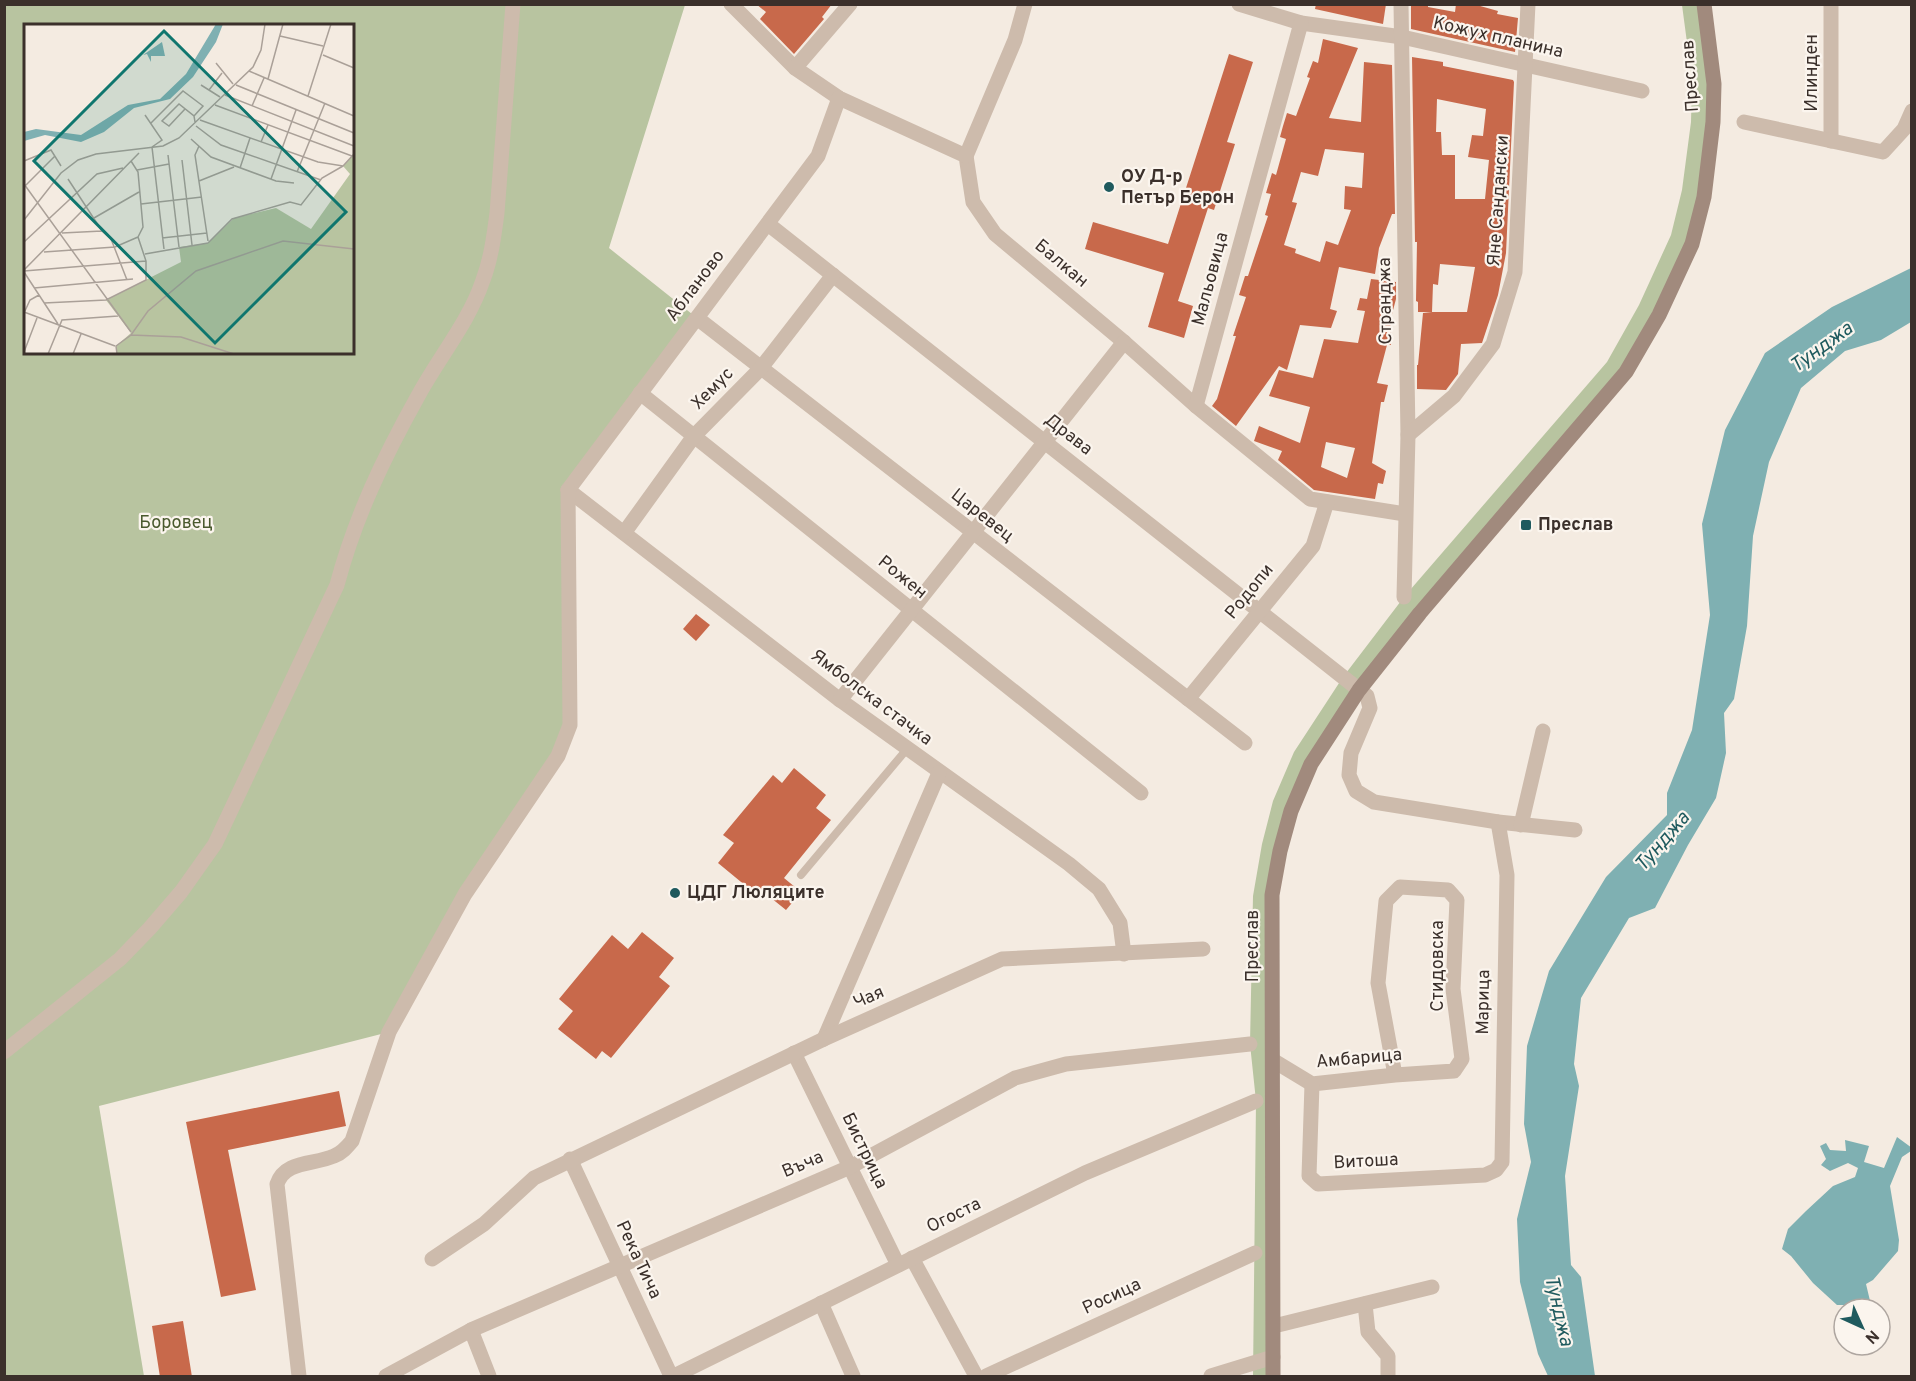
<svg xmlns="http://www.w3.org/2000/svg" width="1916" height="1381" font-family="Overpass,sans-serif">
  <style>
    .green { fill: #b8c4a0; fill-rule: evenodd }
    .water { fill: #7fb0b2 }
    .building { fill: #c8694b; fill-rule: evenodd }
    .lines { fill: none; stroke-linecap: round; stroke-linejoin: round }
    .service { stroke: #cdbbac; stroke-width: 8 }
    .minor { stroke: #cdbbac; stroke-width: 15 }
    .secondary { stroke: #a18a7d; stroke-width: 15 }
    .poi-dot { fill: #1f5a5e; stroke: #fbf5ee; stroke-width: 2 }
    .labels { text-anchor: middle; dominant-baseline: central; stroke-width: 4.5; stroke-linejoin: round; paint-order: stroke }
    .street-label { font-size: 18px; fill: #3b302b; stroke: #fbf5ee }
    .poi-label { font-size: 18px; font-weight: bold; fill: #3b302b; stroke: #fbf5ee; text-anchor: start }
    .park-label { font-size: 18px; fill: #4a5a2e; stroke: #fbf5ee }
    .water-label { font-size: 20px; font-style: italic; fill: #1f5a5e; stroke: #fbf5ee }
    .inset-road { fill: none; stroke: #aaa098; stroke-width: 1.5 }
    .view { fill: #0f766e; fill-opacity: 0.15; stroke: #0f766e; stroke-width: 3 }
    .inset-edge { fill: none; stroke: #3b302b; stroke-width: 3 }
  </style>
  <rect width="100%" height="100%" fill="#f4ebe1"/>
  <g class="green">
    <path d="M5,5H685L609,248L697,318L568,490L570,725L389,1032L99,1106L144,1376H5ZM26,26H352V352H26Z"/>
    <polygon points="1682,5 1704,5 1714,84 1692,244 1626,372 1420,613 1311,764 1272,895 1273,1376 1253,1376 1256,1101 1250,1044 1253,896 1262,844 1273,801 1294,752 1343,677 1404,597 1607,362 1639,305 1671,235 1682,190 1691,122 1692,80"/>
  </g>
  <g class="water">
    <polygon points="1911,268 1911,322 1881,340 1845,351 1801,388 1769,462 1753,536 1747,626 1734,699 1724,713 1726,753 1716,798 1688,845 1655,908 1629,918 1581,998 1574,1064 1579,1086 1565,1176 1571,1265 1581,1277 1595,1376 1548,1376 1538,1354 1520,1282 1517,1219 1531,1162 1524,1124 1527,1046 1549,971 1575,928 1606,877 1667,815 1667,793 1692,730 1710,615 1702,524 1725,430 1765,353 1832,307"/>
    <polygon points="1897,1137 1912,1148 1911,1151 1902,1157 1890,1186 1899,1240 1898,1251 1873,1280 1866,1284 1871,1305 1837,1305 1813,1283 1791,1256 1782,1249 1788,1229 1806,1211 1833,1186 1855,1177 1858,1168 1848,1163 1830,1171 1821,1165 1826,1159 1820,1146 1826,1143 1830,1150 1846,1151 1845,1140 1869,1146 1864,1162 1884,1168"/>
  </g>
  <g class="building">
    <polygon points="756,4 832,4 822,17 824,19 794,54 760,19 766,12"/>
    <polygon points="1316,4 1386,4 1383,24 1315,9"/>
    <polygon points="1411,4 1428,4 1428,7 1455,12 1456,4 1473,4 1498,11 1497,14 1518,18 1515,52 1411,29"/>
    <path d="M1323,39L1358,48L1329,118L1361,122L1364,62L1392,65L1395,214H1392L1379,248L1375,274L1339,267L1330,309L1337,311L1331,328L1300,325L1287,370L1279,366L1236,426L1212,406L1217,399L1236,336H1233L1246,297L1239,295L1245,276H1248L1268,216L1265,215L1271,194L1266,193L1272,173L1276,175L1286,139L1280,137L1283,126L1287,113L1296,116L1310,78L1307,77L1313,61L1318,63ZM1325,149L1364,153L1362,188L1345,186L1344,209L1351,210L1338,245L1326,241L1320,262L1295,253L1296,249L1284,245L1297,203L1292,202L1301,172L1318,176Z"/>
    <polygon points="1229,54 1253,62 1227,142 1235,144 1214,210 1208,208 1178,301 1193,306 1184,338 1148,327 1164,273 1085,249 1093,222 1168,244"/>
    <path d="M1412,57L1443,62V66L1513,80L1514,82L1506,253L1498,295L1482,343L1461,344L1458,374L1446,390L1417,389V365H1418L1423,313L1432,312H1418V302L1416,301L1417,242H1415ZM1437,99L1486,109L1483,136L1472,135L1468,157L1489,160L1485,199H1455V155H1442L1441,132H1436ZM1440,264L1475,267L1467,312H1432L1433,284L1438,285Z"/>
    <path d="M1371,279L1396,282V299L1392,314H1390L1391,345H1387L1377,383L1388,385L1384,402H1381L1372,463L1386,471L1383,484L1378,483L1375,499L1314,490L1278,460L1282,451L1254,441L1259,426L1300,443L1310,407L1269,396L1279,370L1313,378L1324,339L1358,343L1365,311L1357,310L1360,298L1367,299ZM1326,442L1355,448L1347,478L1321,467Z"/>
    <polygon points="696,614 710,625 696,641 683,629"/>
    <polygon points="794,768 826,795 816,808 831,820 784,878 801,892 786,910 756,886 752,891 718,863 734,843 723,835 773,775 782,783"/>
    <polygon points="642,932 674,958 659,977 670,986 611,1058 602,1051 596,1059 558,1029 573,1011 559,999 612,935 628,949"/>
    <polygon points="339,1091 346,1126 228,1150 256,1290 221,1297 186,1122"/>
    <polygon points="183,1321 192,1377 160,1377 152,1326"/>
  </g>
  <g class="lines">
    <polyline class="service" points="801,875 907,749"/>
    <g class="minor">
      <polyline points="731,4 795,68 839,98 966,156 973,202 995,234 1124,342 1196,406 1310,499 1405,514"/>
      <polyline points="1239,4 1301,23 1402,37 1642,91"/>
      <polyline points="1401,4 1408,435 1404,597"/>
      <polyline points="1831,4 1831,141"/>
      <polyline points="795,68 850,4"/>
      <polyline points="1744,122 1883,152 1904,129 1912,111"/>
      <polyline points="966,156 1015,40 1025,4"/>
      <polyline points="768,224 1367,696 1370,708 1351,753 1349,775 1356,791 1374,802 1498,822 1575,830"/>
      <polyline points="697,318 1245,743"/>
      <polyline points="640,393 1141,793"/>
      <polyline points="1196,406 1301,23"/>
      <polyline points="1408,435 1454,396 1493,344 1515,272 1528,4"/>
      <polyline points="568,490 840,700 1069,864 1099,889 1120,923 1124,954"/>
      <polyline points="568,490 818,156 839,98"/>
      <polyline points="624,533 694,436 761,368 833,275"/>
      <polyline points="1188,699 1313,546 1327,502"/>
      <polyline points="840,700 1124,342"/>
      <polyline points="1521,825 1543,731"/>
      <polyline points="824,1039 939,773"/>
      <path d="M4,1052L120,959L150,928L181,892L215,844L337,585C355,517 384,457 418,396C439,357 469,322 483,280C491,259 494,236 497,213L513,4"/>
      <polyline points="794,1053 898,1265"/>
      <polyline points="1274,1061 1312,1084 1395,1075 1454,1071 1462,1059 1453,989 1457,900 1448,890 1400,887 1386,901 1378,983 1395,1075"/>
      <polyline points="1312,1084 1309,1176 1318,1184 1485,1175 1496,1170 1502,1162 1507,875 1498,822"/>
      <polyline points="570,1159 671,1376"/>
      <polyline points="912,1258 976,1376"/>
      <polyline points="432,1259 484,1224 534,1178 824,1039 1002,959 1203,949"/>
      <polyline points="821,1303 853,1376"/>
      <polyline points="1365,1304 1368,1332 1388,1356 1388,1376"/>
      <polyline points="1274,1326 1432,1287"/>
      <polyline points="471,1330 489,1376"/>
      <path d="M299,1376L277,1184C285,1160 314,1165 334,1156C342,1153 347,1147 352,1141L389,1032L465,894L558,756L570,725L568,490"/>
      <polyline points="386,1376 471,1330 850,1167 1015,1078 1066,1064 1250,1044"/>
      <polyline points="674,1376 1085,1173 1256,1101"/>
      <polyline points="986,1376 1255,1253"/>
      <polyline points="1211,1376 1273,1357"/>
    </g>
    <polyline class="secondary" points="1273,1376 1272,895 1280,851 1291,811 1311,764 1359,690 1420,613 1626,372 1659,315 1692,244 1704,197 1713,122 1714,84 1704,4"/>
  </g>
  <g class="poi-dot">
    <circle cx="1109" cy="187" r="6"/>
    <rect x="1520" y="519" width="12" height="12" rx="3"/>
    <circle cx="675" cy="893" r="6"/>
  </g>
  <g class="labels">
    <g class="street-label">
      <text transform="translate(1498 38) rotate(13)">Кожух планина</text>
      <text transform="translate(1812 73) rotate(-90)">Илинден</text>
      <text transform="translate(1691 76) rotate(-94)">Преслав</text>
      <text transform="translate(1499 201) rotate(-86)">Яне Сандански</text>
      <text transform="translate(1061 264) rotate(40)">Балкан</text>
      <text transform="translate(1211 279) rotate(-75)">Мальовица</text>
      <text transform="translate(696 286) rotate(-53)">Абланово</text>
      <text transform="translate(1386 301) rotate(-91)">Странджа</text>
      <text transform="translate(713 389) rotate(-45)">Хемус</text>
      <text transform="translate(1068 435) rotate(38)">Драва</text>
      <text transform="translate(982 516) rotate(38)">Царевец</text>
      <text transform="translate(902 578) rotate(39)">Рожен</text>
      <text transform="translate(1250 592) rotate(-51)">Родопи</text>
      <text transform="translate(871 698) rotate(37)">Ямболска стачка</text>
      <text transform="translate(1253 946) rotate(-90)">Преслав</text>
      <text transform="translate(1438 966) rotate(-90)">Стидовска</text>
      <text transform="translate(869 998) rotate(-24)">Чая</text>
      <text transform="translate(1484 1002) rotate(-89)">Марица</text>
      <text transform="translate(1359 1059) rotate(-5)">Амбарица</text>
      <text transform="translate(864 1151) rotate(64)">Бистрица</text>
      <text transform="translate(1366 1162) rotate(-3)">Витоша</text>
      <text transform="translate(803 1165) rotate(-23)">Въча</text>
      <text transform="translate(954 1216) rotate(-26)">Огоста</text>
      <text transform="translate(638 1260) rotate(65)">Река Тича</text>
      <text transform="translate(1112 1297) rotate(-25)">Росица</text>
    </g>
    <g class="poi-label">
      <text x="1121" y="177">ОУ Д-р<tspan x="1121" dy="21">Петър Берон</tspan></text>
      <text x="1538" y="525">Преслав</text>
      <text x="687" y="893">ЦДГ Люляците</text>
    </g>
    <g class="park-label">
      <text x="176" y="523">Боровец</text>
    </g>
    <g class="water-label">
      <text transform="translate(1822 348) rotate(-36)">Тунджа</text>
      <text transform="translate(1663 842) rotate(-49)">Тунджа</text>
      <text transform="translate(1558 1311) rotate(77)">Тунджа</text>
    </g>
  </g>
  <g transform="translate(24 24)">
    <rect width="330" height="330" fill="#f4ebe1"/>
    <path d="M330,130V330H93L92,322L107,309L82,276L157,238L155,223L184,219L210,194L252,184L287,205L326,150L319,142Z" fill="#b8c4a0"/>
    <path d="M192,0H199L192,18L169,53L146,75L110,84L80,108L57,118L21,111L0,117V108L12,105L57,111L104,81L136,75L162,50ZM138,18L141,32H127V38L123,30L119,31Z" fill="#7fb0b2"/>
    <path class="inset-road" d="M256,12L299,22M299,31L330,44M192,39L209,60M225,47L330,92M244,55L259,0M177,61L196,73M212,61L330,109M185,66L198,49M201,71L330,122M284,72L307,0M191,81L328,132M228,82L240,54M161,85L145,102L138,97L155,80L170,92L171,98M121,91L138,116L128,123L140,225M176,96L294,138L319,142L330,130M127,99L159,67L179,82L170,92M172,102L197,121L297,156M167,115L187,133L252,157L270,159M237,118L244,101M175,122L171,131L184,217M144,131L155,223M158,136L168,221M0,137L27,126L37,142M216,144L226,114M113,146L145,140M273,148L301,79M44,155L78,207L87,215L103,256M247,155L272,86M175,157L210,143M0,160L107,308M1,162L31,132M117,180L178,173M70,194L115,168M0,196L37,149L54,136L72,130L139,122L155,114L229,43L237,26L241,0M38,209L78,207M138,214L183,209M0,218L73,150L99,144M184,219L208,195L266,178L277,181L298,154L319,142M20,228L91,223L114,213M121,230L184,219M0,246L115,129M0,247L122,237M0,248L34,300M10,264L109,255M20,279L82,276L122,256V237L114,213L119,203L114,148L107,137M0,288L91,322M0,289L6,276L15,271M107,311L157,313L210,330M0,328L13,294M24,330L38,296L94,292M49,330L57,310M93,330L92,322L107,311L124,287L172,247L259,217L330,225"/>
    <path class="view" d="M140,7L322,188L191,319L10,137Z"/>
    <rect width="330" height="330" class="inset-edge"/>
  </g>
  <rect width="1916" height="1381" fill="none" stroke="#3b302b" stroke-width="12"/>
  <g transform="translate(1862 1327) rotate(135)"><circle r="28" fill="#fbf5ee" stroke="#aea6a0" stroke-width="1.5"/>
  <path d="M0-4.5L10 22L0 15L-10 22Z" fill="#1f5a5e"/>
  <text y="-9" font-size="16" font-weight="bold" text-anchor="middle" fill="#3b302b">N</text>
  </g>
</svg>
